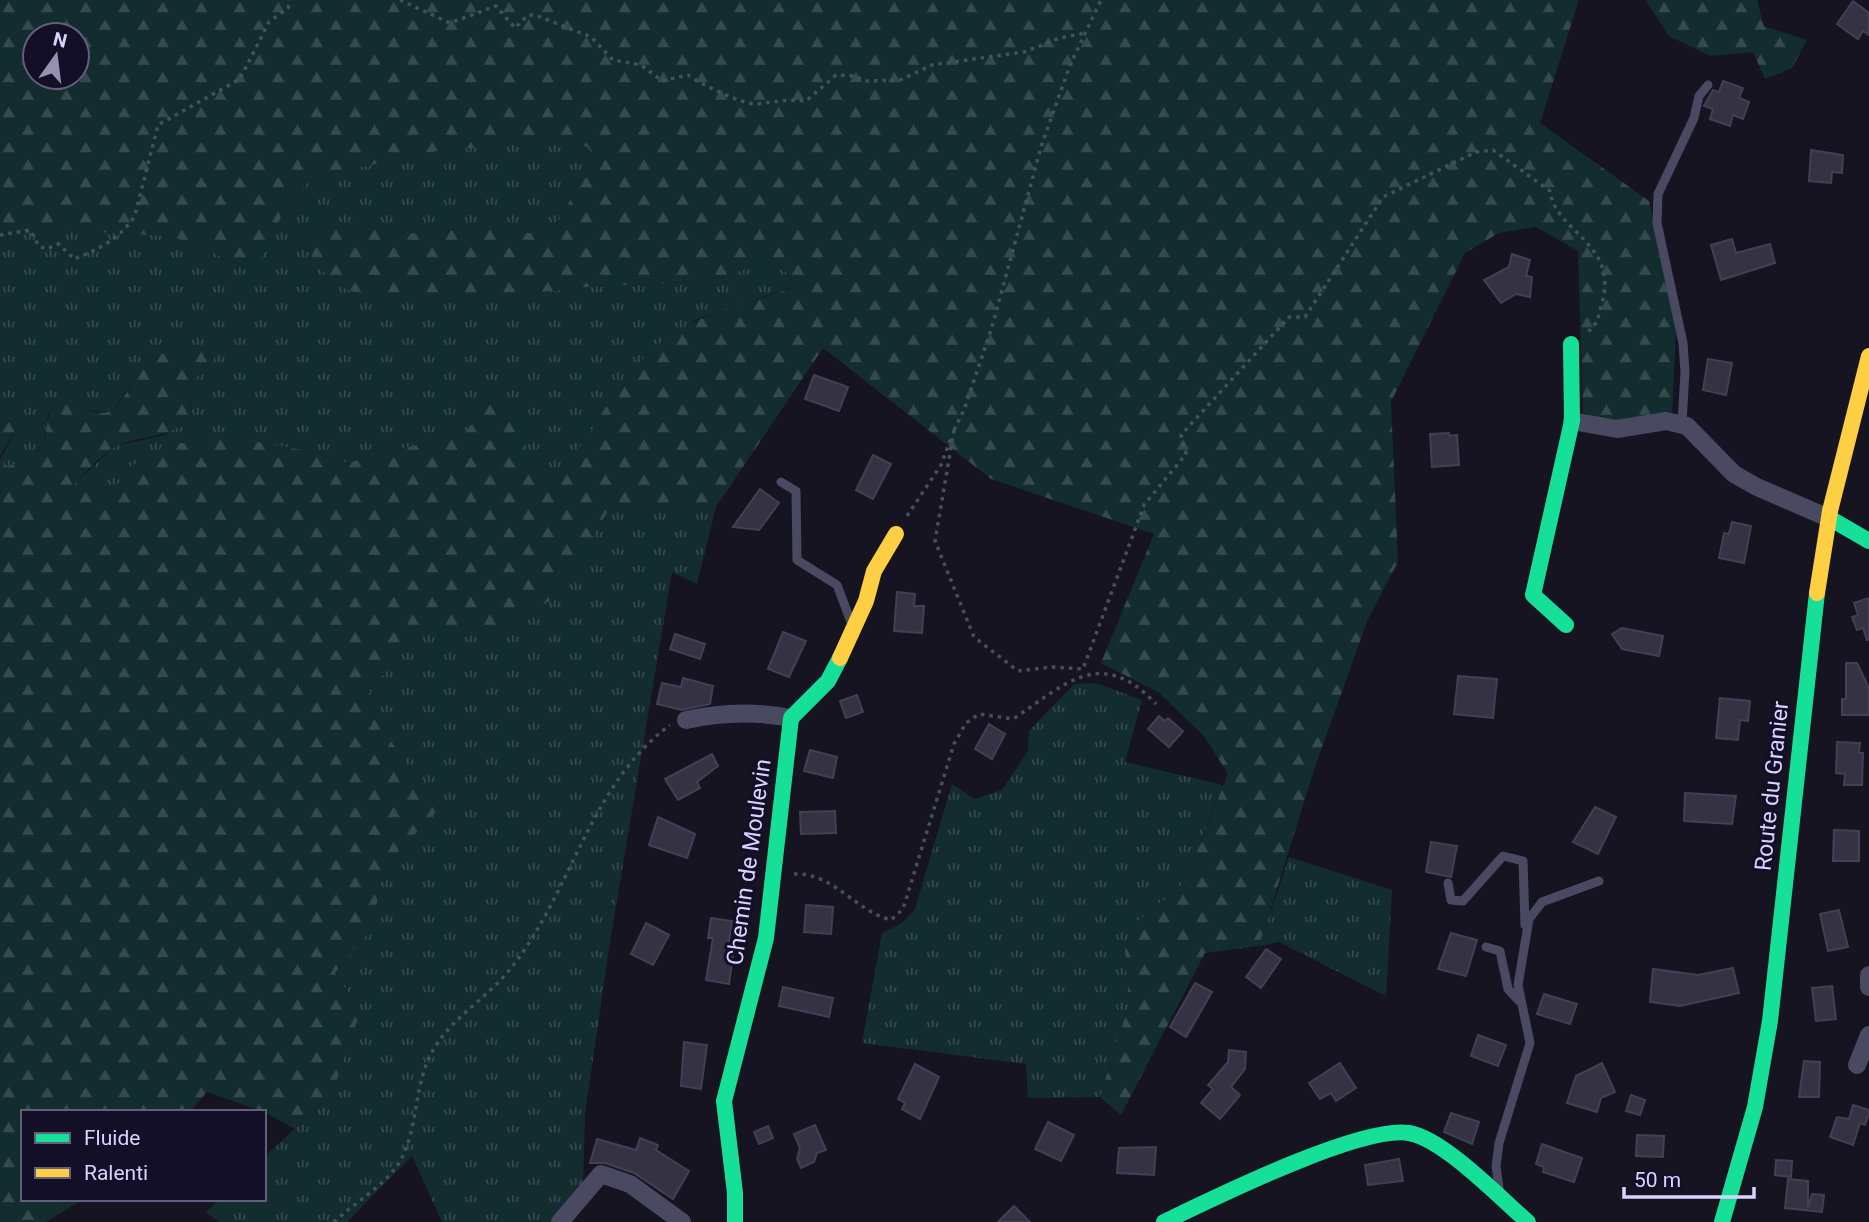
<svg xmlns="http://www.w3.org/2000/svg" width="1869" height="1222" font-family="Roboto,sans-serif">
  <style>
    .grass { fill: url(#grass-tufts) }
    .forest { fill: url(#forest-firs); fill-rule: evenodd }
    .building { fill: #343243; stroke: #433f54; stroke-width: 2 }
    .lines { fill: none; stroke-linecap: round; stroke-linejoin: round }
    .path { stroke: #44505f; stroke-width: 3.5; stroke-dasharray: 3.5 5; stroke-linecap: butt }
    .lane { stroke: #4a4962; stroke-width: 9 }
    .street { stroke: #4a4962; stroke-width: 18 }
    .fast { stroke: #16e098; stroke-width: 16 }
    .slow { stroke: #ffcf43; stroke-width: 16 }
    .labels { text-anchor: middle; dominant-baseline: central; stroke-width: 6; stroke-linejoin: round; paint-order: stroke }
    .street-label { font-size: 23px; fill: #d9d4ff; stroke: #130f26 }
  </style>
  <defs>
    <pattern id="grass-tufts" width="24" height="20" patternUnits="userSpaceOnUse" patternTransform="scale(1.75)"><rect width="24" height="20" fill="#132c2d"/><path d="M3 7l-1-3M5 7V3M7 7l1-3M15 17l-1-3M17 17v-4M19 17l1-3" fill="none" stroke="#354a4c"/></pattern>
    <pattern id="forest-firs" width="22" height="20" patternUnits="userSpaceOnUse" patternTransform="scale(1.75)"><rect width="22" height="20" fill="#132c2d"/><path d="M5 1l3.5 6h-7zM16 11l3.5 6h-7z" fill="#354a4c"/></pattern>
  </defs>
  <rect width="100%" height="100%" fill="#161421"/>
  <g class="grass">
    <path d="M543,134L587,147L601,165L582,176L562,216L548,233H526L507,222L486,221L444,232L398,234L355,222L374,295H514L606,285H652L719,278L761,263L783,268L796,286L694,320L614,395L579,451L563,467L543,476L524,465L493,401L464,433L347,463L302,450L131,466L118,484L89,491H67L115,446L165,435L192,415L190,383L150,361L114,408L104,413L83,408L48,414C44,448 43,459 7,466L0,460L16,429L7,415L0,420V243L4,240L38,229L171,236L213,252L232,264L269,247L285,206L299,189L318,176L452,148H476Z"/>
    <polygon points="611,506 716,507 697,584 672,572 610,942 585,1114 583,1185 552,1222 442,1222 412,1156 347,1222 219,1222 206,1212 220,1199 264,1199 264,1157 331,1096 335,973 374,925 381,870 439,809 371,715 370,689 422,633 501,633 555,597"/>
    <polygon points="1096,683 1142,700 1125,762 1223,785 1184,883 1134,925 1125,949 1129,1004 1100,1097 1028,1098 1026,1064 862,1043 882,933 902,923 915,909 952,784 975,799 1002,790 1028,751 1029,731 1074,684"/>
    <polygon points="1289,857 1392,890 1386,996 1279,942 1259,946"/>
  </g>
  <g class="forest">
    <path d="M0,0H1579L1540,123L1649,201L1676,327L1672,416L1616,423L1583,413L1578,251L1536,227L1499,233L1465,253L1391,402L1398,562L1368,619L1315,767L1259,946L1205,953L1121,1115L1100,1097L1129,1004L1125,949L1134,924L1184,883L1228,774L1204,736L1158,692L1101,663L1154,534L991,479L823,348L716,507L611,506L555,597L501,633H422L370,689L372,715L439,809L381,870L374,925L335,973L361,1010L331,1096L295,1129L264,1112L207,1092L190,1112H23V1199H83L46,1222H0V460L7,466C71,454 26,414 70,390L83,408C89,409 98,414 104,413C122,411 136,371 150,361C166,349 195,342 212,349L214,360L190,383L192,415C173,440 143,434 117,446C104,452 78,480 68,491H89L118,484L131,466L171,444L237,438L302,450L347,463L464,433L493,401L515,404L528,422L524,465L543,476C581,458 590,431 612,397C624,380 642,358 658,345C697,311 750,305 796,286L783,268L761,263L719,278L652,285H606L514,295H374C333,292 327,276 304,245L312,223L355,222L398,234L444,232L486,221L507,222L526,233H548L562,216L582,176L601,165L587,147L543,134L476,148H452L318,176L299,189L285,206L269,247L255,264H232L213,252L171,236L38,229L0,243ZM35,35H77V77H35Z"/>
    <polygon points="1645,0 1757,0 1764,26 1807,40 1792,68 1765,79 1753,52 1710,56 1669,36"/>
    <polygon points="7,415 17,418 16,429 0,456 0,420"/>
  </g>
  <g class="building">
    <polygon points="1853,1 1869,13 1869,35 1863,31 1858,39 1837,24"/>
    <polygon points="1723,81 1743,88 1739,98 1749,102 1743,119 1733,115 1730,126 1710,119 1713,109 1704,106 1713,90 1719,92"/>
    <polygon points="1811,150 1843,155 1842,173 1832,172 1831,183 1809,181"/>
    <polygon points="1732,239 1736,253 1770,244 1775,263 1721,280 1711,245"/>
    <polygon points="1512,254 1530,260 1526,276 1532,277 1530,297 1516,294 1501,303 1484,280 1509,267"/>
    <polygon points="1708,359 1732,363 1726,395 1703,390"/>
    <polygon points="814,375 848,387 839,411 805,399"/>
    <polygon points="1449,433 1450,436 1457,435 1459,465 1432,467 1430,434"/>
    <polygon points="873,455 891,464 873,499 856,490"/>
    <polygon points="760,489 779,503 759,530 733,527"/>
    <polygon points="1732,522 1751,526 1744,563 1719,558 1724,533 1729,534"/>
    <polygon points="897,592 915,594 914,606 924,606 922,633 894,631"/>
    <polygon points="1869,598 1869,639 1867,640 1863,628 1857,630 1852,617 1858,615 1854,603"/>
    <polygon points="1622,628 1663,636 1659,656 1622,649 1612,634"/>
    <polygon points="783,632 806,641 789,677 768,669"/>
    <polygon points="675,634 705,644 700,659 670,649"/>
    <polygon points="1846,663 1857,663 1868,686 1869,715 1842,715 1842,699 1846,699"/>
    <polygon points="1458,676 1497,679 1493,718 1454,714"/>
    <polygon points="683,678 713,686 710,704 682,710 657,704 662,683 681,687"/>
    <polygon points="857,695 863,712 846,718 840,701"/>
    <polygon points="1720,698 1750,701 1748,721 1740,720 1738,740 1716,738"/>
    <polygon points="1159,716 1165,721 1168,718 1183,731 1169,747 1148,729"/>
    <polygon points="989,724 1005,734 992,759 975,749"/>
    <polygon points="1837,742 1860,743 1859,753 1863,753 1862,785 1844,785 1845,774 1836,773"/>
    <polygon points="810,750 837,757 833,778 804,771"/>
    <polygon points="712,754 718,766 697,782 700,788 678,800 665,779"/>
    <polygon points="1685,793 1736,796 1732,824 1684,821"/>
    <polygon points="1595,807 1616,817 1598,854 1573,842"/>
    <polygon points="835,811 836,833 801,834 800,812"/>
    <polygon points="658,817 695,834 687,858 649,845"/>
    <polygon points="1834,830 1859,831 1859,861 1833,861"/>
    <polygon points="1431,842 1457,846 1451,877 1426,872"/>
    <polygon points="806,905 833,907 831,934 804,932"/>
    <polygon points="1839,910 1848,947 1828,951 1820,914"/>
    <polygon points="711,918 732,921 729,941 735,941 729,984 706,980 713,938 708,938"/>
    <polygon points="646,923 669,935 653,965 631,954"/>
    <polygon points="1451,933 1477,940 1466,976 1438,969"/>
    <polygon points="1266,949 1281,959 1261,988 1246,977"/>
    <polygon points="1733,968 1739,993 1680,1006 1650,1002 1653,969 1698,975"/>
    <polygon points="1195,983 1212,992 1186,1037 1170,1027"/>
    <polygon points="1832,986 1836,1019 1816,1021 1812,988"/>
    <polygon points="783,987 833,998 829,1017 779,1006"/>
    <polygon points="1544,994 1577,1004 1570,1024 1537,1014"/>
    <polygon points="1478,1035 1506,1045 1498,1066 1471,1056"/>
    <polygon points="684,1042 707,1045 701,1089 681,1086"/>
    <polygon points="1229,1050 1246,1052 1245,1069 1231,1087 1240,1095 1220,1119 1201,1103 1213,1089 1208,1085 1228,1062"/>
    <polygon points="1804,1061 1820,1062 1819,1097 1799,1097"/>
    <polygon points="1340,1063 1356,1088 1336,1101 1331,1093 1320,1099 1309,1083"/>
    <polygon points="1602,1063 1615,1092 1601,1098 1597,1112 1567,1103 1576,1076"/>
    <polygon points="915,1064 939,1077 920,1119 902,1109 905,1103 898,1099"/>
    <polygon points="1631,1095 1645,1100 1640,1115 1626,1111"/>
    <polygon points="1853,1105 1869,1110 1869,1113 1865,1125 1860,1123 1853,1145 1830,1137 1837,1117 1849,1119"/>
    <polygon points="1451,1113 1479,1122 1472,1144 1444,1132"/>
    <polygon points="1048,1122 1074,1135 1061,1161 1035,1149"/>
    <polygon points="815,1125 826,1150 817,1153 814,1162 801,1168 797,1159 800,1148 794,1134"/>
    <polygon points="768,1126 773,1138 759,1144 754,1132"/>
    <polygon points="1637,1135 1664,1136 1663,1157 1636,1156"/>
    <polygon points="640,1138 658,1145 656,1150 689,1171 673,1199 634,1173 605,1163 590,1163 597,1139 636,1150"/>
    <polygon points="1542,1144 1582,1158 1574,1182 1543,1172 1544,1167 1536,1164"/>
    <polygon points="1156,1147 1154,1175 1117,1173 1119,1148"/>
    <polygon points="1399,1159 1403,1181 1368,1185 1365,1165"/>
    <polygon points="1776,1160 1792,1161 1791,1177 1775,1175"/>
    <polygon points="1788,1179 1808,1181 1808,1207 1812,1194 1824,1195 1822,1212 1785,1208"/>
    <polygon points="1014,1206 1030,1222 998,1222"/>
  </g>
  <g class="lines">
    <g class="path">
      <path d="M400,0L450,23L496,6L515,28L528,15H535L591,37L613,60L641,65L662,81L688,75C700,84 744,105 757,104C774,102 788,99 806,101L836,75L854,76L865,81L900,80L932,65L1024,52L1060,38L1085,33"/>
      <path d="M0,235L30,230L39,246L46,249L59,244L74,259C96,251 124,236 135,215L158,125L240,79L269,22L288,8L290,0"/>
      <path d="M954,430L935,541L974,637L1018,671L1052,667L1083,669L1144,505L1186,454L1181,435L1289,317H1305L1383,197L1476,152L1493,150L1550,191C1556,234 1621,243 1601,306C1598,318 1597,326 1586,333"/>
      <polyline points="954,430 964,410 992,327 1041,147 1070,65 1101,0"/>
      <polyline points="907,516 941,465 951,438"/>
      <path d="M794,874C833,872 855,911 891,920L903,909L954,744L966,723L979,714L1013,719C1066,684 1101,645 1156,704"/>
      <path d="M334,1222C357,1200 393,1182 405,1151C418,1119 415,1085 431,1054C449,1019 488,998 511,968C572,892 589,785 670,725"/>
    </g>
    <g class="lane">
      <polyline points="1682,423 1685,372 1683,343 1657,223 1658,194 1694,118 1699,96 1708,85"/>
      <polyline points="781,482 796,491 797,560 837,585 851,622"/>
      <polyline points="1448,883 1451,900 1463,901 1503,856 1523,861 1525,925"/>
      <polyline points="1486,947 1500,951 1508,989 1519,1001"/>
      <polyline points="1499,1188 1496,1166 1499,1143 1530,1043 1518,985 1529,919 1542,902 1599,881"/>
    </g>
    <g class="street">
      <polyline points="1572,421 1617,429 1666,421 1687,426 1734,474 1757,487 1831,519"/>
      <path d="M686,720C723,712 755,711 791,718"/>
      <polyline points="1869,975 1869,987"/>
      <polyline points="1857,1065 1869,1035"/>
      <polyline points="560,1222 601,1174 630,1184 682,1222"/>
    </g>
    <g class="fast">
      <polyline points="1831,519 1869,541"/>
      <polyline points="1566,625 1533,595 1572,421 1571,344"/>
      <polyline points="735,1222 735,1193 724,1101 766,938 791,718 828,681 840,658"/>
      <path d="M1164,1222C1212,1199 1361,1125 1409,1133C1444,1139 1500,1198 1528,1222"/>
      <polyline points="1722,1222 1755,1107 1770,1021 1817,593"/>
    </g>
    <g class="slow">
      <polyline points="1817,593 1830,511 1869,356"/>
      <polyline points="840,658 866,601 874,571 896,534"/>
    </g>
  </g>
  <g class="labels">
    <g class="street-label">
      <text transform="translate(1772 786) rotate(-84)">Route du Granier</text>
      <text transform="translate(749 862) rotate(-82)">Chemin de Moulevin</text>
    </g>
  </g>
  <rect x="21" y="1110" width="245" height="91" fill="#130f26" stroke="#625e7d" stroke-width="2"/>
  <rect x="35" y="1133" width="35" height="10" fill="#16e098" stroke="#625e7d" stroke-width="2"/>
  <text x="84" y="1145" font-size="21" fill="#d9d4ff">Fluide</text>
  <rect x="35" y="1168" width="35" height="10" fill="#ffcf43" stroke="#625e7d" stroke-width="2"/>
  <text x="84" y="1180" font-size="21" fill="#d9d4ff">Ralenti</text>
  <g transform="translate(56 56) rotate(14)"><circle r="33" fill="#130f26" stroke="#625e7d" stroke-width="2"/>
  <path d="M0-5L12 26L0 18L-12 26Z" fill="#9591b1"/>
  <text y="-10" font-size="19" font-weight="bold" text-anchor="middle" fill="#d9d4ff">N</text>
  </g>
  <path d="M1624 1187v10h130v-10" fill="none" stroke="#d9d4ff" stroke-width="3.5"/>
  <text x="1634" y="1187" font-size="21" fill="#d9d4ff" stroke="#130f26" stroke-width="5" paint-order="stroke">50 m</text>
</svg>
